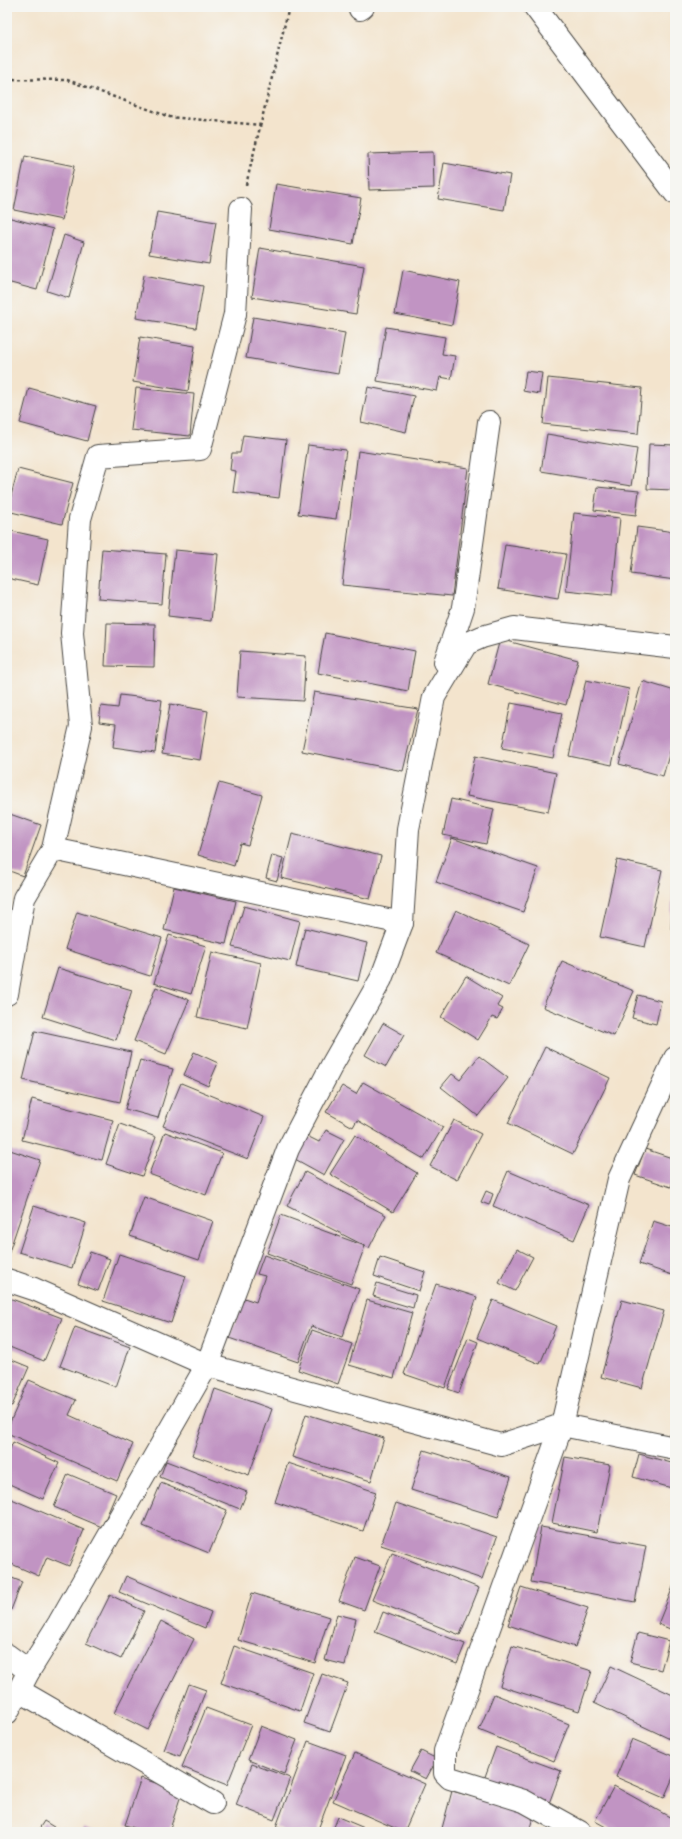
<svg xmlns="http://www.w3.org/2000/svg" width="682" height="1839" font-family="'Playpen Sans',sans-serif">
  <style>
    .building { fill: #c194c3 }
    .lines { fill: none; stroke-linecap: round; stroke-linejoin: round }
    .minor-casing { stroke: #494743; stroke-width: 24 }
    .path { stroke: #494743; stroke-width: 2.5; stroke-dasharray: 3 3; stroke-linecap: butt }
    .minor { stroke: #fff; stroke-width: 22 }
  </style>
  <rect width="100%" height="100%" fill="#f6f6f2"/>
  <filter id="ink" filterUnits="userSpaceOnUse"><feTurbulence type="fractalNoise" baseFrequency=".025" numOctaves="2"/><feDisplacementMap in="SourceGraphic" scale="8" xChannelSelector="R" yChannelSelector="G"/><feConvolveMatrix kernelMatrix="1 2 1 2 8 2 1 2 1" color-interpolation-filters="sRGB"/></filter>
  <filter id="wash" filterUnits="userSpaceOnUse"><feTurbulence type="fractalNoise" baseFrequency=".012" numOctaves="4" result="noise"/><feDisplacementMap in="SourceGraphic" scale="16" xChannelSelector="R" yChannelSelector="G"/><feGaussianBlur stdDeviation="0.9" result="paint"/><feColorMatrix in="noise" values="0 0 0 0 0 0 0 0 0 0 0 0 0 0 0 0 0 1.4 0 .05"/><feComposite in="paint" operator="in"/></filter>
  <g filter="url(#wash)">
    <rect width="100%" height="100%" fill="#f3e4cd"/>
    <g id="blocks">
      <g class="building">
        <polygon points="433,152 434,188 369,190 368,154"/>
        <polygon points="25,156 74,166 62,220 14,210"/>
        <polygon points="444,163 510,175 504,210 438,199"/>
        <polygon points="276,184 361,198 353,244 269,229"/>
        <polygon points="157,212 216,222 209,264 149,254"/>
        <polygon points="7,217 53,229 37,290 7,282"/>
        <polygon points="64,235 84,242 69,298 47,291"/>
        <polygon points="260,248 364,266 356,314 252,297"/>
        <polygon points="403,270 460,282 452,325 395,314"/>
        <polygon points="144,275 203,286 196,328 136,318"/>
        <polygon points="253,317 345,333 338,374 246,358"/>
        <polygon points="386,327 445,337 442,354 455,356 451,379 440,377 437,391 377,381"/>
        <polygon points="140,337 195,346 188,391 133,382"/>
        <polygon points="526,371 542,373 539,394 523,391"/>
        <polygon points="548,378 642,388 638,434 543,424"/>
        <polygon points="368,387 414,396 406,432 361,422"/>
        <polygon points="29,388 96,406 87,441 20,423"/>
        <polygon points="136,388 194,394 190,436 131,430"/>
        <polygon points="547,434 637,449 631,486 541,471"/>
        <polygon points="243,435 286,440 279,498 233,492 236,471 230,470 232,453 240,453"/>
        <polygon points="649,444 675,445 675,490 647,489"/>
        <polygon points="308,445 346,450 336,519 298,514"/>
        <polygon points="358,451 468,468 452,596 342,585"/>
        <polygon points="18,469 73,483 62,524 7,511"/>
        <polygon points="597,487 639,491 636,515 594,510"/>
        <polygon points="574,513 620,518 612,596 566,591"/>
        <polygon points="637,527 675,532 675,580 631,574"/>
        <polygon points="7,530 48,539 38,585 7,578"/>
        <polygon points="505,545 566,554 558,599 498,589"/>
        <polygon points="102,549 166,554 162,604 98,599"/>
        <polygon points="175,550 218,554 211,621 168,616"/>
        <polygon points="107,623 155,624 154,667 105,666"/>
        <polygon points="325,633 415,651 408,691 318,673"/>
        <polygon points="500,639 578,660 566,705 488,684"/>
        <polygon points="240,651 306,656 303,701 237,697"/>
        <polygon points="586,680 629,689 612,765 569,756"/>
        <polygon points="642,681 675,691 675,734 663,776 619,764"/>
        <polygon points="314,692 418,709 403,771 302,751"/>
        <polygon points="120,695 162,700 155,753 113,747 116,724 99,722 101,706 118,708"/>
        <polygon points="511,703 562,713 553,758 502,748"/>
        <polygon points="170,704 208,711 200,760 162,754"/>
        <polygon points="475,756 556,773 548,812 467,796"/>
        <polygon points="219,783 262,795 248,845 240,843 234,866 198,855"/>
        <polygon points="451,799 494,809 486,844 443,835"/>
        <polygon points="7,813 41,825 23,876 7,870"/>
        <polygon points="292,834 381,856 370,899 281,878"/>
        <polygon points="452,838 538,868 523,912 436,882"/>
        <polygon points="272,855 283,858 277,881 266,878"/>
        <polygon points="617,860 662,870 645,947 600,937"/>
        <polygon points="673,870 675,870 675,929 671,929"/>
        <polygon points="174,887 236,901 226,944 164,930"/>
        <polygon points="244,906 300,921 290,961 232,947"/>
        <polygon points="456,910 529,944 509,986 436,953"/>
        <polygon points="77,912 162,938 150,976 65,949"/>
        <polygon points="305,928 367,943 358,981 296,967"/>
        <polygon points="169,935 206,946 191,994 154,983"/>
        <polygon points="212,952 261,963 247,1028 197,1017"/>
        <polygon points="562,961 634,991 614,1036 543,1007"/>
        <polygon points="58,968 132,990 116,1040 43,1017"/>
        <polygon points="466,976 502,998 497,1006 503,1009 497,1019 492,1017 478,1040 441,1017"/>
        <polygon points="156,987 189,1000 166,1054 134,1041"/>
        <polygon points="638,995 661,1001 656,1024 632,1018"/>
        <polygon points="383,1023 404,1035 386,1067 365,1055"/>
        <polygon points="35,1031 131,1052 120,1102 23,1080"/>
        <polygon points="545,1047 610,1078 573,1154 508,1123"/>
        <polygon points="194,1052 218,1063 208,1086 184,1075"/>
        <polygon points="479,1056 508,1078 478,1116 441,1087 452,1074 460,1080"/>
        <polygon points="140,1060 173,1069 158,1118 125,1109"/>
        <polygon points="363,1082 443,1127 424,1159 357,1120 353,1127 326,1112 342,1086 356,1094"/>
        <polygon points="181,1083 264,1117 248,1159 163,1126"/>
        <polygon points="32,1099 113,1120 102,1160 22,1140"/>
        <polygon points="454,1120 481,1134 457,1180 430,1166"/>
        <polygon points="120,1124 156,1137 142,1176 106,1164"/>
        <polygon points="326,1130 344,1139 324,1175 295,1159 307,1136 319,1142"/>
        <polygon points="165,1132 222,1153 206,1195 149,1174"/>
        <polygon points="355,1135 417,1173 393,1212 330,1174"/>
        <polygon points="7,1149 40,1160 8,1255 7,1254"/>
        <polygon points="645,1149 675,1159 675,1176 671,1187 635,1175"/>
        <polygon points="508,1171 589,1205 574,1240 493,1206"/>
        <polygon points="305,1172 386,1215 369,1248 287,1206"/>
        <polygon points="486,1191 493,1194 489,1205 481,1202"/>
        <polygon points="144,1197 213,1221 199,1260 130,1236"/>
        <polygon points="34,1206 86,1223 72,1268 19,1252"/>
        <polygon points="281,1215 365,1246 351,1284 267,1253"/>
        <polygon points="653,1221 675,1228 675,1276 639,1264"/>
        <polygon points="517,1249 533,1257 515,1291 499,1283"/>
        <polygon points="90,1252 110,1259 98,1291 78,1284"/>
        <polygon points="119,1254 186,1276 171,1323 103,1301"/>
        <polygon points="264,1255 359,1289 342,1337 311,1326 298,1362 229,1338 244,1298 256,1302 265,1276 257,1274"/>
        <polygon points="380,1257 425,1272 419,1291 374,1276"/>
        <polygon points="377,1283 416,1295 413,1308 373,1296"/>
        <polygon points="436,1284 477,1297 445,1388 404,1374"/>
        <polygon points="9,1298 62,1318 44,1361 7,1346 7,1302"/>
        <polygon points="367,1300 412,1313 394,1378 349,1365"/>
        <polygon points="493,1300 556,1326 540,1364 477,1338"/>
        <polygon points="622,1300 664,1311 642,1388 601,1377"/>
        <polygon points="75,1327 130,1347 116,1387 60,1366"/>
        <polygon points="312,1330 352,1344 338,1384 298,1370"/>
        <polygon points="468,1338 478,1342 459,1393 448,1389"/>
        <polygon points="7,1358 29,1367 12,1406 7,1404"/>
        <polygon points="29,1380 76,1400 69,1415 133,1444 117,1481 7,1433 7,1429"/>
        <polygon points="215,1389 272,1409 249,1475 192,1455"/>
        <polygon points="306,1414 384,1438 371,1481 292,1457"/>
        <polygon points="13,1442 59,1463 43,1499 7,1483 7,1456"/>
        <polygon points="424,1450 511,1477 498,1517 411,1490"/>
        <polygon points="639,1454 675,1464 675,1489 633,1477"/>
        <polygon points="565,1457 610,1465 597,1532 552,1523"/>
        <polygon points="166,1461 247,1492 240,1509 160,1477"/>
        <polygon points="288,1463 376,1492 363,1531 275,1502"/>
        <polygon points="68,1474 116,1494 102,1527 54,1507"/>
        <polygon points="161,1483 227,1510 209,1553 143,1526"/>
        <polygon points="7,1497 84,1530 69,1566 47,1557 39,1576 7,1562"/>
        <polygon points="396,1503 497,1537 482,1579 381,1545"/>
        <polygon points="541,1527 646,1546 635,1602 531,1582"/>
        <polygon points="392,1553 479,1588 460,1635 372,1600"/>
        <polygon points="355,1557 380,1566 364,1610 339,1601"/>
        <polygon points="7,1576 22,1582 11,1610 7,1609"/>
        <polygon points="126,1576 211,1612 205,1628 119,1592"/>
        <polygon points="675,1582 675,1631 658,1624"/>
        <polygon points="521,1587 588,1608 575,1647 508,1625"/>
        <polygon points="252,1593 329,1617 315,1663 238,1640"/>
        <polygon points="110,1595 144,1611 121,1659 86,1643"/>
        <polygon points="383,1612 465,1644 457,1664 375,1632"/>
        <polygon points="337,1614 356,1619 345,1665 325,1660"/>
        <polygon points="161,1621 194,1639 148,1730 114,1713"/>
        <polygon points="638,1633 669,1641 661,1670 630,1662"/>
        <polygon points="234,1646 313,1673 300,1711 221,1683"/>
        <polygon points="512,1646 592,1671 579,1711 500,1686"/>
        <polygon points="611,1666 675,1696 675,1727 670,1739 594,1703"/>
        <polygon points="322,1674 348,1683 330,1732 304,1723"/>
        <polygon points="189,1684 206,1690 180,1756 164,1750"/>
        <polygon points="494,1694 569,1724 554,1761 479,1730"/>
        <polygon points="206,1708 251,1725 227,1785 182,1767"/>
        <polygon points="261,1726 297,1740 284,1774 248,1760"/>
        <polygon points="632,1739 675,1757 675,1773 664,1798 616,1777"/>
        <polygon points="308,1741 346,1755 317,1832 289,1832 276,1827"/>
        <polygon points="496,1747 561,1771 548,1806 483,1782"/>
        <polygon points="421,1751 437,1759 426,1779 410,1771"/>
        <polygon points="355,1753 425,1784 404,1832 333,1801"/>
        <polygon points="252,1764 290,1778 274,1820 236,1805"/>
        <polygon points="141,1778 182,1792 169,1832 147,1832 125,1825"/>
        <polygon points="614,1786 675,1820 668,1832 615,1832 595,1821"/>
        <polygon points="452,1791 534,1813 529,1832 441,1832"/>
        <polygon points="338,1817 374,1832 332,1832"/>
        <polygon points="44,1821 62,1832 37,1832"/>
        <polygon points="84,1827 97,1832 82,1832"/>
      </g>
    </g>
  </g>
  <g filter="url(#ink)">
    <use href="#blocks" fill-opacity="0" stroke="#494743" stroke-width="1"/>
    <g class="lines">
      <defs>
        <g id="minor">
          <polyline points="535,7 675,193"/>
          <polyline points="360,9 363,7"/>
          <polyline points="445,662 463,608 489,422"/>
          <polyline points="53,849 402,923"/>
          <polyline points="7,994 24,898 53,849 81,726 72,633 80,519 98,456 200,449 235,314 241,209"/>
          <polyline points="7,1280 34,1289 207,1365 501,1445 562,1425 675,1448"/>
          <polyline points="7,1655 29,1671"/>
          <polyline points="20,1691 213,1803"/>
          <polyline points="7,1713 29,1671 59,1623 207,1365 288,1149 332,1065 381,979 402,923 408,829 434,697 466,644 482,637 514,628 675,647"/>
          <polyline points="580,1832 524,1801 450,1778 445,1773 445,1751 562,1425 619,1179 675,1058"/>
        </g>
      </defs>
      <use href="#minor" class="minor-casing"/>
      <g class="path">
        <polyline points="7,79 67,80 170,117 260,125"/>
        <polyline points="246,185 289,7"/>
      </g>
      <use href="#minor" class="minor"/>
    </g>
  </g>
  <rect width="682" height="1839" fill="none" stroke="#f6f6f2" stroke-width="24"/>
</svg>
